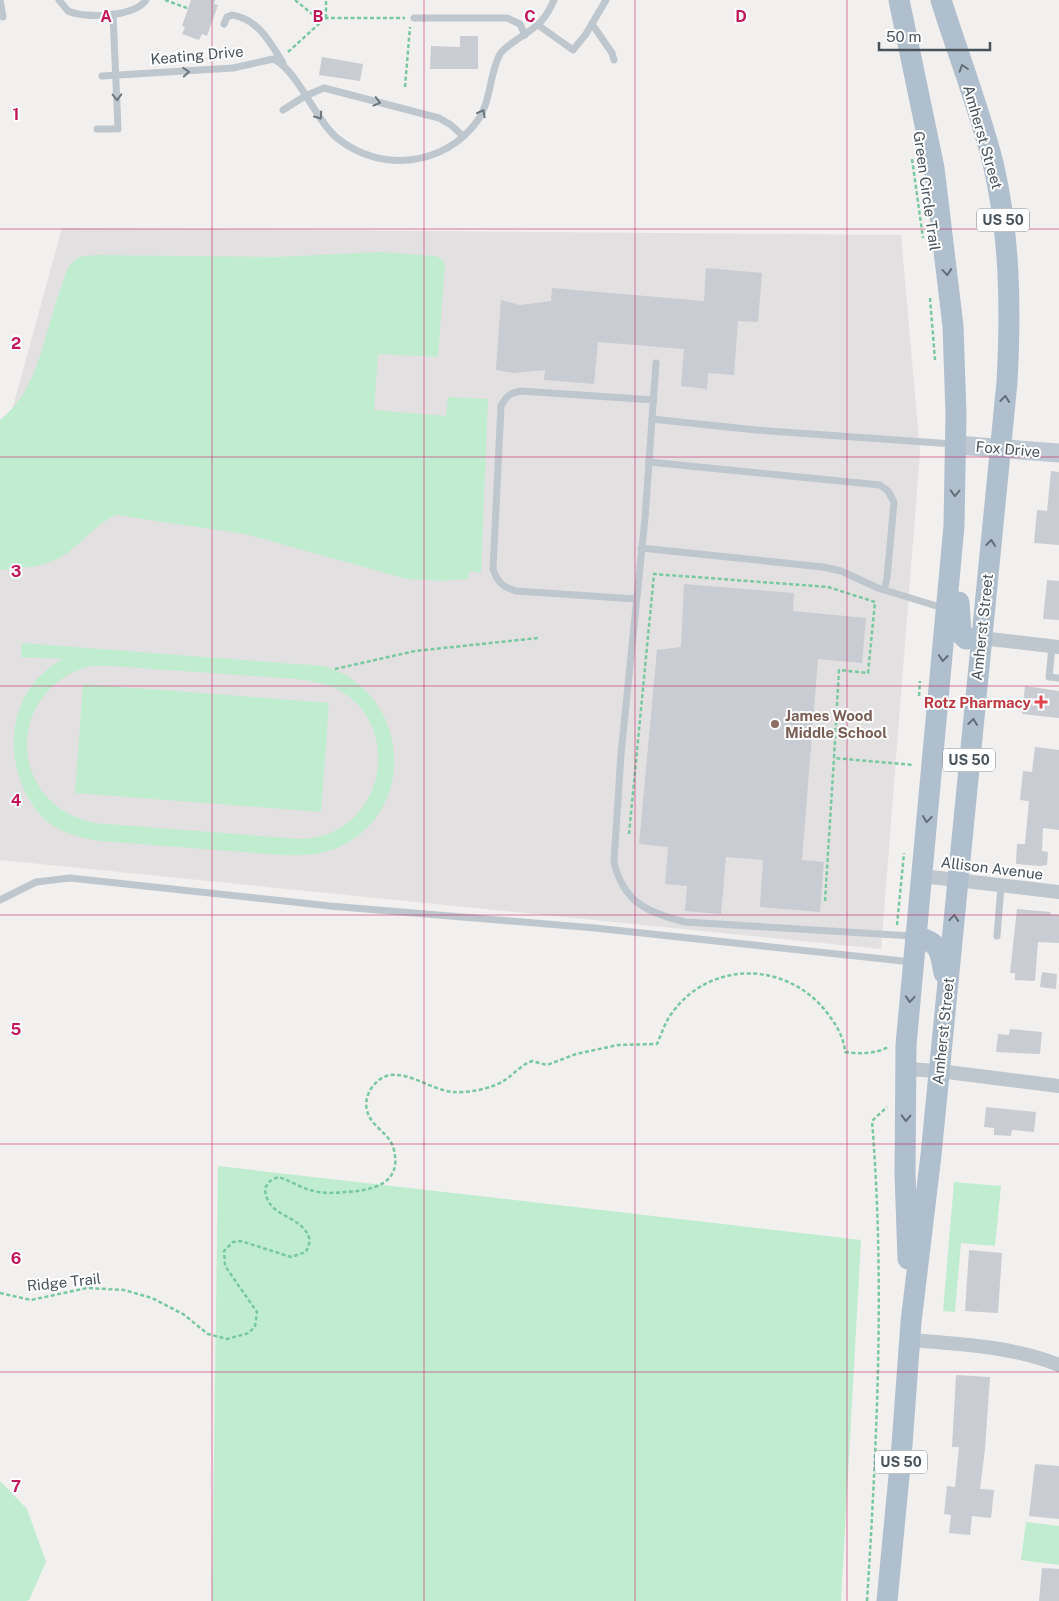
<svg xmlns="http://www.w3.org/2000/svg" width="1059" height="1601" font-family="'Public Sans',sans-serif">
  <style>
    .education { fill: #e3e0e1 }
    .green { fill: #c0edd0; fill-rule: evenodd }
    .building { fill: #c9ccd2 }
    .lines { fill: none; stroke-linecap: round; stroke-linejoin: round }
    .path { stroke: #79c9a0; stroke-width: 2.5; stroke-dasharray: 4 2.5; stroke-linecap: butt }
    .lane { stroke: #bec7cd; stroke-width: 7 }
    .street { stroke: #bec7cd; stroke-width: 14 }
    .secondary { stroke: #bec8d2; stroke-width: 19 }
    .primary { stroke: #b0bfcd; stroke-width: 21 }
    .oneway { stroke: #626e78 }
    .oneway2 { stroke: #6b767e }
    .grid { fill: none; stroke: #c2185b; stroke-width: 1; stroke-opacity: 0.55 }
    .health-dot { fill: #e0444e; stroke: #fff; stroke-width: 2 }
    .education-dot { fill: #8d6e63; stroke: #fff; stroke-width: 2 }
    .labels { text-anchor: middle; dominant-baseline: central; stroke-width: 4; stroke-linejoin: round; paint-order: stroke }
    .shield { fill: #fff; stroke: #7f878d; stroke-width: 1 }
    .shield-label { font-size: 14px; font-weight: bold; fill: #48535c }
    .street-label { font-size: 15px; fill: #48535c; stroke: #fff }
    .health-label { font-size: 15px; font-weight: bold; fill: #be3a42; stroke: #fff; text-anchor: end }
    .education-label { font-size: 15px; font-weight: bold; fill: #785e54; stroke: #fff; text-anchor: start }
    .grid-label { font-size: 16px; text-anchor: middle; font-weight: bold; fill: #c2185b; stroke: #fff; stroke-width: 4; stroke-linejoin: round; paint-order: stroke }
  </style>
  <rect width="100%" height="100%" fill="#f2efef"/>
  <polygon class="education" points="62,228 901,235 920,452 881,949 0,860 0,454"/>
  <g class="green">
    <path d="M381,252L436,256L443,260L445,266L438,357L378,354L374,410L446,416L448,397L488,399L481,573L469,571L468,579L443,581L407,579L245,534L116,515C91,526 76,553 50,562C35,568 16,568 0,570V420C41,389 44,329 62,285C65,277 67,266 74,261C79,255 88,256 96,255L277,257Z"/>
    <path d="M22,643L294,664C307,665 323,664 335,670C408,701 416,806 345,844C326,855 304,856 282,855L101,841C79,838 58,832 42,817C0,770 3,689 64,659L21,657ZM90,666H112L296,679C311,681 324,683 337,689C392,717 391,797 340,828C328,836 314,838 300,839L95,823C6,805 4,690 90,666Z"/>
    <polygon points="83,684 329,703 321,812 75,793"/>
    <polygon points="218,1166 861,1240 841,1601 212,1601"/>
    <polygon points="954,1182 1001,1186 995,1246 961,1243 955,1312 943,1311"/>
    <polygon points="0,1481 27,1509 46,1562 29,1600 26,1601 0,1601"/>
    <polygon points="1026,1522 1059,1526 1059,1565 1021,1560"/>
  </g>
  <g class="building">
    <polygon points="191,0 215,0 214,4 218,5 207,36 202,34 199,40 182,34 185,27 182,26"/>
    <polygon points="460,36 478,36 478,69 430,69 431,46 460,47"/>
    <polygon points="322,57 363,64 360,81 319,75"/>
    <polygon points="706,268 762,273 758,322 738,321 734,375 708,373 707,389 681,386 684,349 598,342 594,384 544,380 545,370 513,373 496,370 501,300 520,305 551,301 552,288 704,301"/>
    <polygon points="1051,471 1059,472 1059,545 1034,543 1037,510 1047,511"/>
    <polygon points="1047,580 1059,581 1059,620 1043,619"/>
    <polygon points="684,584 794,593 793,611 866,618 862,663 818,659 802,860 824,862 820,912 760,907 763,860 726,857 721,914 685,911 687,886 665,884 668,847 639,844 657,650 681,647"/>
    <polygon points="1025,686 1059,691 1059,718 1022,714"/>
    <polygon points="1035,747 1059,750 1059,830 1043,828 1042,851 1048,852 1047,865 1040,866 1016,864 1017,844 1025,844 1029,801 1020,800 1023,771 1032,772"/>
    <polygon points="1017,909 1051,912 1050,914 1059,915 1059,943 1038,942 1035,981 1015,980 1015,973 1010,973"/>
    <polygon points="1042,972 1057,974 1056,989 1040,987"/>
    <polygon points="1010,1029 1042,1032 1040,1054 996,1052 998,1034 1009,1035"/>
    <polygon points="986,1107 1036,1112 1034,1132 1012,1130 1011,1136 994,1135 994,1128 984,1127"/>
    <polygon points="969,1250 1002,1253 998,1313 965,1311"/>
    <polygon points="956,1375 990,1377 985,1449 980,1489 994,1490 991,1518 972,1516 970,1535 949,1533 951,1515 944,1514 947,1486 955,1487 959,1447 952,1447"/>
    <polygon points="1035,1464 1059,1466 1059,1519 1029,1516"/>
    <polygon points="1042,1568 1059,1569 1059,1601 1039,1601"/>
  </g>
  <g class="lines">
    <g class="path">
      <polyline points="165,0 187,8"/>
      <polyline points="295,0 322,22 326,18 405,18"/>
      <polyline points="326,18 326,0"/>
      <polyline points="288,52 321,22"/>
      <polyline points="405,87 410,27"/>
      <polyline points="912,159 923,238"/>
      <polyline points="930,298 935,360"/>
      <polyline points="335,669 415,651 538,638"/>
      <polyline points="919,696 920,681"/>
      <polyline points="629,834 654,574 828,587 875,602 868,673 839,670 834,758 914,765"/>
      <polyline points="825,901 834,758"/>
      <polyline points="897,925 904,853"/>
      <path d="M0,1293L31,1300L87,1288L124,1290L152,1298L183,1314L208,1334L227,1339L249,1333L255,1326L257,1312L225,1266L224,1251L233,1242L241,1241L291,1257L306,1252L310,1241C304,1213 266,1220 265,1188L270,1181L278,1177C289,1180 299,1187 310,1190C322,1194 335,1193 347,1192C373,1190 402,1184 394,1150C390,1132 370,1127 367,1110C364,1099 370,1087 379,1080C400,1064 429,1090 453,1092C469,1093 491,1089 505,1080C514,1074 521,1065 532,1061L547,1065L576,1054L618,1045L657,1044C662,1033 665,1022 672,1013C709,961 784,961 824,1009C834,1021 844,1036 845,1052C859,1054 876,1054 888,1047"/>
      <path d="M867,1601C877,1441 885,1281 872,1121L887,1107"/>
    </g>
    <g class="lane">
      <polyline points="0,0 3,17"/>
      <path d="M59,0L68,11C86,19 134,17 146,0"/>
      <polyline points="414,18 507,18 520,24 525,35"/>
      <path d="M224,24L227,17L232,15C258,19 270,42 283,63"/>
      <polyline points="592,24 612,53 614,60"/>
      <polyline points="538,25 573,50 586,34 606,0"/>
      <path d="M102,76L233,68L273,59C298,70 315,120 337,138C380,173 445,167 478,120C491,101 489,77 499,56C503,46 528,34 537,25C545,19 550,9 554,0"/>
      <polyline points="283,110 305,96 324,88 439,118 451,125 463,136"/>
      <polyline points="97,129 118,129 113,14"/>
      <path d="M656,363L645,518L621,754L614,862C623,902 648,913 685,922L912,936"/>
      <polyline points="652,419 756,430 953,444"/>
      <polyline points="649,462 880,485 888,491 894,502 887,578 884,590"/>
      <polyline points="641,548 823,567 841,571 878,588 943,608"/>
      <path d="M636,599L516,591C503,587 498,583 493,569L501,406C506,396 510,393 521,391L654,400"/>
      <polyline points="1052,647 1049,677 1059,678"/>
      <polyline points="0,900 36,882 70,878 330,906 595,928 912,962"/>
      <polyline points="997,936 1001,886"/>
    </g>
    <g class="street">
      <polyline points="981,638 1059,647"/>
      <polyline points="922,876 1059,892"/>
      <polyline points="906,1069 939,1071 1059,1086"/>
      <path d="M910,1340C961,1344 1011,1346 1059,1365"/>
    </g>
    <polyline class="secondary" points="956,445 1059,453"/>
    <g class="primary">
      <polyline points="899,0 934,168 953,326 956,414 954,526 906,1045 905,1174 908,1259"/>
      <polyline points="959,602 961,634 966,639 981,638"/>
      <path d="M915,936C939,942 940,949 944,973"/>
      <path d="M887,1601L902,1445L911,1322L931,1155L1007,382C1011,308 1010,235 993,163C979,108 958,54 941,0"/>
    </g>
  </g>
  <defs><path id="oneway-chevron" d="M-2-3.5L2.5 0L-2 3.5" fill="none" stroke-width="1.6" stroke-linecap="round" stroke-linejoin="round" transform="scale(1.25)"/></defs>
  <g class="oneway">
    <use href="#oneway-chevron" transform="translate(963 68) rotate(-108)"/>
    <use href="#oneway-chevron" transform="translate(947 272) rotate(85)"/>
    <use href="#oneway-chevron" transform="translate(1005 399) rotate(-84)"/>
    <use href="#oneway-chevron" transform="translate(955 493) rotate(92)"/>
    <use href="#oneway-chevron" transform="translate(991 543) rotate(-84)"/>
    <use href="#oneway-chevron" transform="translate(943 658) rotate(96)"/>
    <use href="#oneway-chevron" transform="translate(973 722) rotate(-84)"/>
    <use href="#oneway-chevron" transform="translate(927 819) rotate(96)"/>
    <use href="#oneway-chevron" transform="translate(954 918) rotate(-85)"/>
    <use href="#oneway-chevron" transform="translate(910 999) rotate(94)"/>
    <use href="#oneway-chevron" transform="translate(906 1118) rotate(91)"/>
  </g>
  <g class="oneway2">
    <use href="#oneway-chevron" transform="translate(186 72) rotate(-4)"/>
    <use href="#oneway-chevron" transform="translate(117 97) rotate(88)"/>
    <use href="#oneway-chevron" transform="translate(377 102) rotate(15)"/>
    <use href="#oneway-chevron" transform="translate(482 113) rotate(-61)"/>
    <use href="#oneway-chevron" transform="translate(319 116) rotate(55)"/>
  </g>
  <path class="grid" d="M212,0V1601M424,0V1601M635,0V1601M847,0V1601M0,229H1059M0,457H1059M0,686H1059M0,915H1059M0,1144H1059M0,1372H1059"/>
  <path class="health-dot" d="M1038.5 694.5h5v5h5v5h-5v5h-5v-5h-5v-5h5z"/>
  <circle class="education-dot" cx="775" cy="724" r="5"/>
  <g class="labels">
    <g class="shield">
      <rect x="977" y="208.5" width="52" height="23" rx="4"/>
      <rect x="943" y="748.5" width="52" height="23" rx="4"/>
      <rect x="875" y="1450.5" width="52" height="23" rx="4"/>
    </g>
    <g class="shield-label">
      <text x="1003" y="220">US 50</text>
      <text x="969" y="760">US 50</text>
      <text x="901" y="1462">US 50</text>
    </g>
    <g class="street-label">
      <text transform="translate(197 55) rotate(-5)">Keating Drive</text>
      <text transform="translate(983 137) rotate(74)">Amherst Street</text>
      <text transform="translate(927 191) rotate(82)">Green Circle Trail</text>
      <text transform="translate(1008 449) rotate(5)">Fox Drive</text>
      <text transform="translate(982 627) rotate(-84)">Amherst Street</text>
      <text transform="translate(992 868) rotate(7)">Allison Avenue</text>
      <text transform="translate(943 1031) rotate(-84)">Amherst Street</text>
      <text transform="translate(64 1282) rotate(-6)">Ridge Trail</text>
    </g>
    <g class="health-label">
      <text x="1031" y="702">Rotz Pharmacy</text>
    </g>
    <g class="education-label">
      <text x="785" y="715">James Wood<tspan x="785" dy="17">Middle School</tspan></text>
    </g>
  </g>
  <g class="grid-label">
    <text x="106" y="22">A</text>
    <text x="318" y="22">B</text>
    <text x="530" y="22">C</text>
    <text x="741" y="22">D</text>
    <text x="16" y="120">1</text>
    <text x="16" y="349">2</text>
    <text x="16" y="577">3</text>
    <text x="16" y="806">4</text>
    <text x="16" y="1035">5</text>
    <text x="16" y="1264">6</text>
    <text x="16" y="1492">7</text>
  </g>
  <path d="M879 42v8h111v-8" fill="none" stroke="#48535c" stroke-width="2.5"/>
  <text x="886" y="42" font-size="15" fill="#48535c" stroke="#ffffff" stroke-width="4" paint-order="stroke">50 m</text>
</svg>
